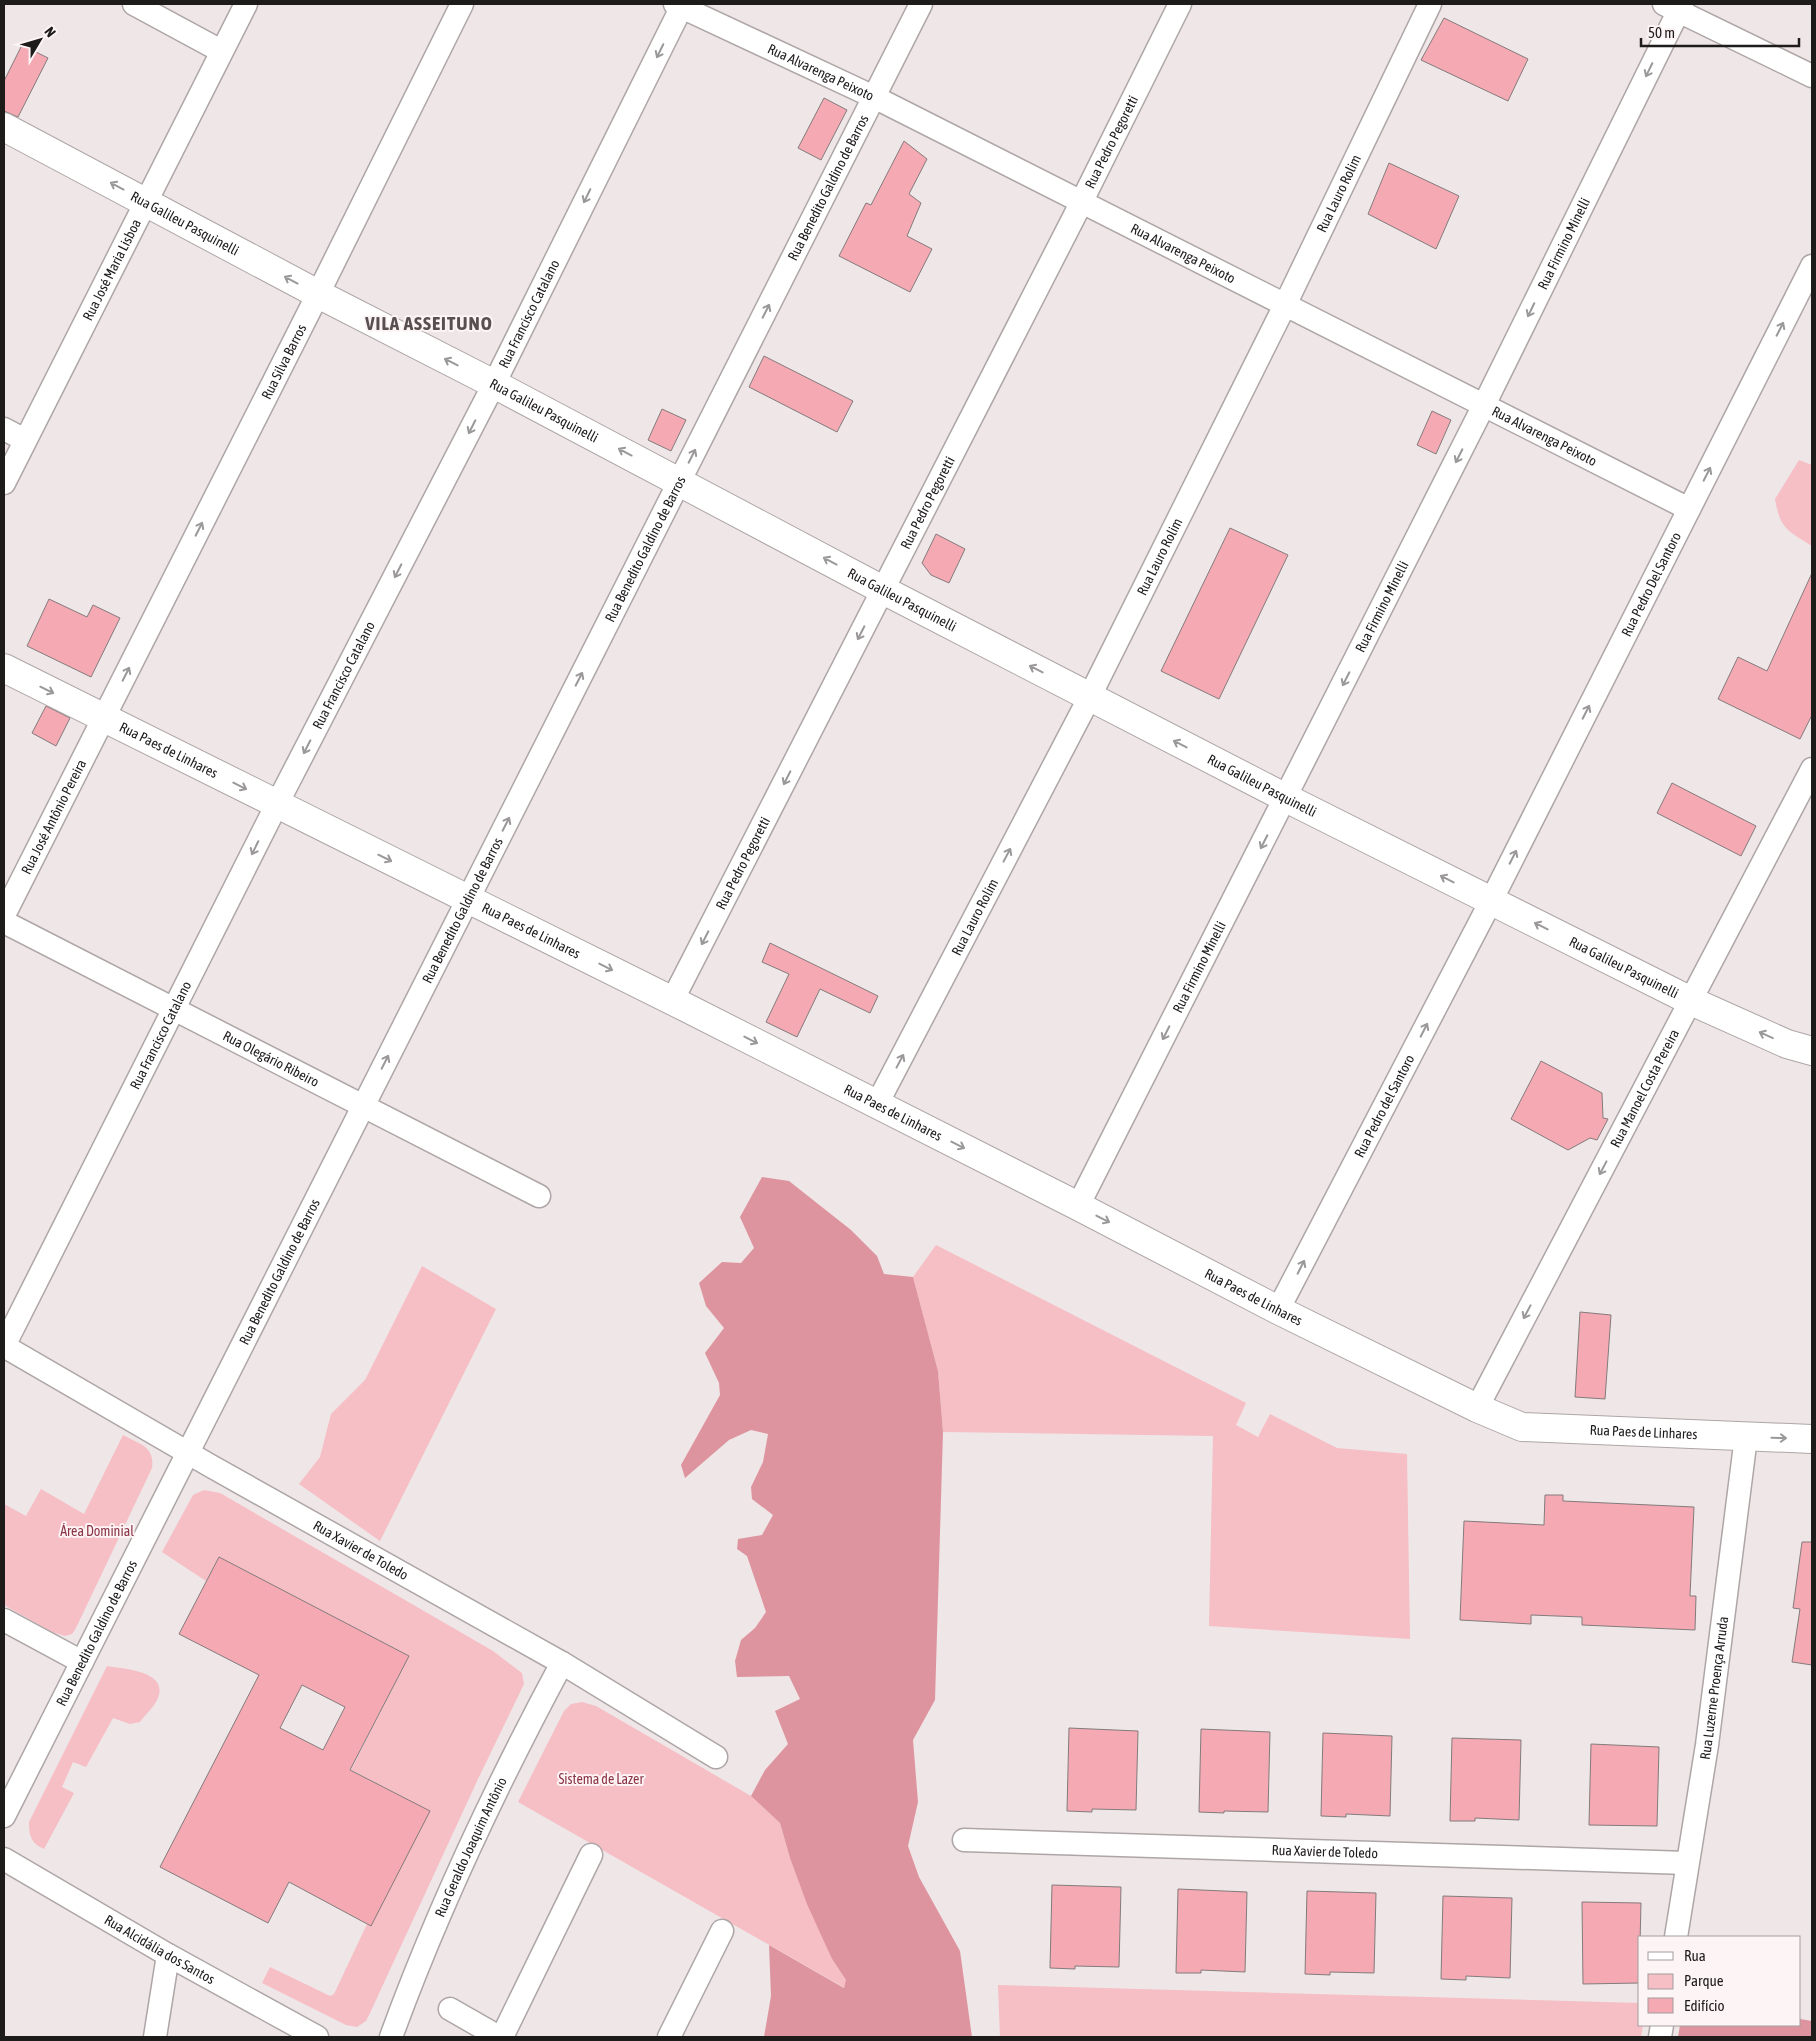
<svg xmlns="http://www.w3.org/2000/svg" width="1816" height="2041" font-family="'Asap Condensed',sans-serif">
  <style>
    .green { fill: #f6bec5 }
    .forest { fill: #de949e }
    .building { fill: #f5a9b3; stroke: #837b7c; fill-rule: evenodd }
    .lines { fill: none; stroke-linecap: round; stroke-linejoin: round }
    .minor-casing { stroke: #aea6a6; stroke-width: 25 }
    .tertiary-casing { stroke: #aea6a6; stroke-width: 30 }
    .minor { stroke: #fff; stroke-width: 22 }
    .tertiary { stroke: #fff; stroke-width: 28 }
    .oneway { stroke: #9a9898 }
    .labels { text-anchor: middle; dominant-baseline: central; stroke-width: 4; stroke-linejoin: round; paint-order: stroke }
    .street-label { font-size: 14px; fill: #1e1b1b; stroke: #fdf4f5 }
    .park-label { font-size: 14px; fill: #8c3547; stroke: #fdf4f5 }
    .district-label { font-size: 19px; font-weight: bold; letter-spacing: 1px; fill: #574f50; stroke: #fdf4f5 }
  </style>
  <rect width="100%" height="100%" fill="#efe6e7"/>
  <g class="green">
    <path d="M1799,460L1812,465V546C1788,531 1780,529 1775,499Z"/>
    <polygon points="936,1245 1246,1403 1236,1425 1258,1437 1270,1414 1337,1448 1407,1454 1410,1639 1209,1626 1213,1436 943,1432 938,1371 913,1277"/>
    <polygon points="422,1266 496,1309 380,1541 299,1484 320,1457 331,1414 365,1380"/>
    <path d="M123,1435C139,1444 155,1446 152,1468L76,1628L72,1634L65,1636L52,1632L4,1605V1504L26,1516L41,1489L84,1514Z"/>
    <polygon points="204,1490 220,1493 493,1651 522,1673 524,1684 478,1779 370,2013 366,2021 357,2027 346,2025 262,1983 270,1967 330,1996 334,1994 367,1924 429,1811 351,1770 409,1656 219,1557 206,1581 162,1552 193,1495"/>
    <path d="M107,1666C124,1669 171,1671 157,1700C153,1708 145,1715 140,1722L130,1724L113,1718L86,1767L73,1762L62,1787L74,1793L44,1849C31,1843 29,1836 29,1822Z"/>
    <polygon points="582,1702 596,1706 751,1796 780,1823 790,1858 832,1959 846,1980 845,1988 518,1802 564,1711 571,1704"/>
    <polygon points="998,1985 1640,2003 1640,2025 1643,2025 1641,2037 1000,2037"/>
  </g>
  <g class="forest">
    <polygon points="762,1177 789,1181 851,1230 877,1256 884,1274 913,1277 938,1371 943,1432 935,1700 913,1740 918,1802 908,1846 919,1877 960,1951 972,2037 764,2037 771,1996 769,1945 844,1988 846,1980 832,1959 807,1904 790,1858 780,1823 751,1796 765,1770 788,1744 775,1711 800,1699 789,1676 737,1677 735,1661 741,1640 755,1628 766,1612 747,1556 737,1549 738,1539 762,1535 773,1515 752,1499 751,1487 763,1462 768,1434 751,1430 729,1440 685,1478 681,1465 720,1395 719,1383 705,1353 724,1328 706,1306 699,1283 722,1262 741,1263 754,1248 740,1217"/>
    <polygon points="1800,2019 1812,2021 1812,2037 1678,2037 1680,2025 1800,2025"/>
  </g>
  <g class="building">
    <polygon points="1444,18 1528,59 1508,101 1421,60"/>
    <polygon points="22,45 48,58 18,117 4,111 4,81"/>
    <polygon points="824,98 847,110 821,160 798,148"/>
    <polygon points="904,141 927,159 909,194 921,203 907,236 932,249 910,292 839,256 866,203 871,205"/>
    <polygon points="1389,163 1459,196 1436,249 1368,214"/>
    <polygon points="764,356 853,401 837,432 749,387"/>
    <polygon points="662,409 686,420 671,451 648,440"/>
    <polygon points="1432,411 1451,420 1436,454 1417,445"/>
    <polygon points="1230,528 1288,555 1219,699 1161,671"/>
    <polygon points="936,534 965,549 949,583 931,575 922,563"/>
    <polygon points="1812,573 1812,715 1800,739 1718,699 1738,657 1767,671"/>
    <polygon points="49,599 87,617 93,605 120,618 91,677 27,646"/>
    <polygon points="46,706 70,718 56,746 32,733"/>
    <polygon points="1672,783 1756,826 1741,856 1657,813"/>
    <polygon points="770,943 878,996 870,1013 820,989 797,1037 766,1022 789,974 762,962"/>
    <polygon points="1541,1061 1602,1093 1603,1118 1608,1119 1597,1140 1590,1138 1568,1150 1511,1119"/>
    <polygon points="1580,1312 1611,1315 1605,1399 1575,1397"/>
    <polygon points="1545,1495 1563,1495 1563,1501 1694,1507 1690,1596 1696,1596 1695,1630 1582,1625 1582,1617 1531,1615 1531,1624 1460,1620 1464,1521 1544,1525"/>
    <polygon points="1802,1542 1812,1542 1812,1665 1792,1662 1800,1609 1793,1608"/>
    <path d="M219,1557L409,1656L350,1770L430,1811L371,1926L289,1882L268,1923L160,1867L259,1675L179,1634ZM302,1685L345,1707L323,1750L280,1728Z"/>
    <polygon points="1069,1728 1138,1731 1136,1810 1092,1809 1092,1812 1067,1811"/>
    <polygon points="1201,1729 1270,1732 1268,1812 1224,1811 1224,1813 1199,1812"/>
    <polygon points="1323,1733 1392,1736 1390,1816 1346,1814 1346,1817 1321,1816"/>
    <polygon points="1452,1738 1521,1740 1519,1820 1475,1818 1475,1821 1450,1821"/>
    <polygon points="1591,1744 1659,1747 1657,1826 1589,1825"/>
    <polygon points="1052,1885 1121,1887 1119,1967 1075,1966 1075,1969 1050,1968"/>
    <polygon points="1178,1889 1247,1892 1245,1972 1201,1970 1201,1973 1176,1973"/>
    <polygon points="1307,1891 1376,1893 1374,1973 1330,1972 1330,1975 1305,1974"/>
    <polygon points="1443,1896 1512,1898 1510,1978 1466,1976 1466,1980 1441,1979"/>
    <polygon points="1582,1902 1641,1903 1639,1983 1583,1984"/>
  </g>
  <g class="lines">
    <defs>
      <g id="minor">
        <polyline points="134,4 221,51"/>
        <path id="s1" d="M675,4L874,97L1689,509"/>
        <polyline points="1664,4 1812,76"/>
        <polyline points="4,429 25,440"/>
        <path id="s2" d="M4,483L246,4"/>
        <path id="s3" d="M4,915L318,294L462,4"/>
        <path id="s4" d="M4,922L539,1196"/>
        <path id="s5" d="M672,1001L1073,219L1180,4"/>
        <path id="s6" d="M877,1104L1085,706L1285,305L1430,4"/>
        <path id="s7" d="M1078,1206L1484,405L1682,4"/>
        <path id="s8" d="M1278,1310L1491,901L1812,266"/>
        <path id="s9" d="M4,1346L277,804L494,384L683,4"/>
        <path id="s10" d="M4,1346L209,1465L562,1663L716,1757"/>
        <path id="s11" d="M1477,1408L1812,769"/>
        <polyline points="4,1620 82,1662"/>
        <path id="s12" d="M4,1816L921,4"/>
        <path id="s13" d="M964,1840L1687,1863"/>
        <path id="s14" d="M4,1859L168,1955L317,2037"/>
        <path id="s15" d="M1676,1937L1707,1745L1746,1437"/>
        <polyline points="450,2009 499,2037"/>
        <polyline points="155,2037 168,1955"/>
        <path id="s16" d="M391,2037C438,1908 497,1784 562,1663"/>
        <polyline points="502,2037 591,1855"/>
        <polyline points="669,2037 722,1931"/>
        <polyline points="1660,2037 1662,2025"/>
      </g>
      <g id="tertiary">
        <path id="s17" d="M4,127L318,294L494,384L883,590L1286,798L1691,1001L1787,1044L1812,1051"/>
        <path id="s18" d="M4,668L687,1008L1078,1206L1278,1310L1477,1408L1522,1427L1812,1439"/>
      </g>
    </defs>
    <use href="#minor" class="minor-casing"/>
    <use href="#tertiary" class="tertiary-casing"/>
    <use href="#minor" class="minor"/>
    <use href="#tertiary" class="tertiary"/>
  </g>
  <defs><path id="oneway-shaft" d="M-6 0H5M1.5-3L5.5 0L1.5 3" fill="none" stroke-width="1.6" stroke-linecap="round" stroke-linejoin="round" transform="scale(1.25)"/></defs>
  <g class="oneway">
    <use href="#oneway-shaft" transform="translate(660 51) rotate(116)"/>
    <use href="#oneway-shaft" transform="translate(1649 70) rotate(116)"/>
    <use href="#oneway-shaft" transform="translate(117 186) rotate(-152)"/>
    <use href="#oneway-shaft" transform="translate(587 196) rotate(116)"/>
    <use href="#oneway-shaft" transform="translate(291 280) rotate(-152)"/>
    <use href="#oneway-shaft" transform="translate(1531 310) rotate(116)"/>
    <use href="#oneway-shaft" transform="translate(766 311) rotate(-63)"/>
    <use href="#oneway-shaft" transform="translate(1780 329) rotate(-63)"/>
    <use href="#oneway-shaft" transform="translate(451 362) rotate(-153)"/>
    <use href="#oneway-shaft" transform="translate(472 427) rotate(117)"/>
    <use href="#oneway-shaft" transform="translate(625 452) rotate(-152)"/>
    <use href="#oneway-shaft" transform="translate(692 456) rotate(-63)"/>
    <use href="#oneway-shaft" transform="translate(1459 456) rotate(117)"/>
    <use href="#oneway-shaft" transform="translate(1707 474) rotate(-63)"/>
    <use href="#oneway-shaft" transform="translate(199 529) rotate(-63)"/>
    <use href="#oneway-shaft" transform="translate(830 561) rotate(-152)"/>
    <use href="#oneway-shaft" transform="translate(398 571) rotate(117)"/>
    <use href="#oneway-shaft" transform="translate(861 633) rotate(117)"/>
    <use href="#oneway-shaft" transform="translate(1036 669) rotate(-153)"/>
    <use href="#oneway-shaft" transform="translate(126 674) rotate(-63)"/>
    <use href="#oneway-shaft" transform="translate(579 679) rotate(-63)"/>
    <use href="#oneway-shaft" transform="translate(1346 679) rotate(117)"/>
    <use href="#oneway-shaft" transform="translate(47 690) rotate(26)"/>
    <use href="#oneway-shaft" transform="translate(1586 712) rotate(-63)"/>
    <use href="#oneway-shaft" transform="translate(1180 744) rotate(-153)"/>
    <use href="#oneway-shaft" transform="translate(307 747) rotate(117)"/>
    <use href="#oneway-shaft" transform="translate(787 778) rotate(117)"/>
    <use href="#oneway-shaft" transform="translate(240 786) rotate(27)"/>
    <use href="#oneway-shaft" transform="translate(506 824) rotate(-63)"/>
    <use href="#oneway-shaft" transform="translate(1264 842) rotate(117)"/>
    <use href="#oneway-shaft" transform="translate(255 848) rotate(116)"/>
    <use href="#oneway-shaft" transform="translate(1007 855) rotate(-62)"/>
    <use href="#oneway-shaft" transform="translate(1513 857) rotate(-63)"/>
    <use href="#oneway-shaft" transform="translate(385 858) rotate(26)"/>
    <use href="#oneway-shaft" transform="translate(1447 879) rotate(-153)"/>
    <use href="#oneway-shaft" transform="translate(1541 926) rotate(-153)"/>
    <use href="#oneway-shaft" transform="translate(705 938) rotate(117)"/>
    <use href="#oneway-shaft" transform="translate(606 967) rotate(27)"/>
    <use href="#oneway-shaft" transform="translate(1424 1030) rotate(-63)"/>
    <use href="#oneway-shaft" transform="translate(1166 1033) rotate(117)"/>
    <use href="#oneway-shaft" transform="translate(1766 1035) rotate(-156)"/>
    <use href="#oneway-shaft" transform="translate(751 1040) rotate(27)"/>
    <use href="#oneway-shaft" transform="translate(900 1061) rotate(-62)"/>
    <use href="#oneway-shaft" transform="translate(385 1062) rotate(-63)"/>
    <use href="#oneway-shaft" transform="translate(958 1145) rotate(27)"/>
    <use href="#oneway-shaft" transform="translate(1603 1168) rotate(118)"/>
    <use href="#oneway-shaft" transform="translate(1103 1219) rotate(27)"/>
    <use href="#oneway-shaft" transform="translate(1301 1267) rotate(-63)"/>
    <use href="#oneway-shaft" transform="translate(1527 1312) rotate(118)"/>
    <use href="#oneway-shaft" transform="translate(1779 1438) rotate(1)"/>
  </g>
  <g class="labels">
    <g class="street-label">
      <text stroke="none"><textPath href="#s1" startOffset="161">Rua Alvarenga Peixoto</textPath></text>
      <text stroke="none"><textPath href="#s5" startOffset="965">Rua Pedro Pegoretti</textPath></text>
      <text stroke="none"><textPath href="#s12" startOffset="1825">Rua Benedito Galdino de Barros</textPath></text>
      <text stroke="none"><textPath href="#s6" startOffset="1021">Rua Lauro Rolim</textPath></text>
      <text stroke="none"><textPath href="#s17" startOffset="205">Rua Galileu Pasquinelli</textPath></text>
      <text stroke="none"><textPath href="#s7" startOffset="1078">Rua Firmino Minelli</textPath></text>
      <text stroke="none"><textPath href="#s1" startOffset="566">Rua Alvarenga Peixoto</textPath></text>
      <text stroke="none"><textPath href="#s2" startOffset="239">Rua José Maria Lisboa</textPath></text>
      <text stroke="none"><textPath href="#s9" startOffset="1158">Rua Francisco Catalano</textPath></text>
      <text stroke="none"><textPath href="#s3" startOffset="620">Rua Silva Barros</textPath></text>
      <text stroke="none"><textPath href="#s17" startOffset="610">Rua Galileu Pasquinelli</textPath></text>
      <text stroke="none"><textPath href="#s1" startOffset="971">Rua Alvarenga Peixoto</textPath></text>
      <text stroke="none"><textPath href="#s5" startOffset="560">Rua Pedro Pegoretti</textPath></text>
      <text stroke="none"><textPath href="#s12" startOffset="1420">Rua Benedito Galdino de Barros</textPath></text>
      <text stroke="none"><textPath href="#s6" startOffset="616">Rua Lauro Rolim</textPath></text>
      <text stroke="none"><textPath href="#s8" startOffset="816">Rua Pedro Del Santoro</textPath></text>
      <text stroke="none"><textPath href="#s17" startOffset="1015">Rua Galileu Pasquinelli</textPath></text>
      <text stroke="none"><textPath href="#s7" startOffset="672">Rua Firmino Minelli</textPath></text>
      <text stroke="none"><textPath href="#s9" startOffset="752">Rua Francisco Catalano</textPath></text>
      <text stroke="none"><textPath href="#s18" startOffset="184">Rua Paes de Linhares</textPath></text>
      <text stroke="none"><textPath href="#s17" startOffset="1420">Rua Galileu Pasquinelli</textPath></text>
      <text stroke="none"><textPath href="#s3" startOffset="110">Rua José Antônio Pereira</textPath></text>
      <text stroke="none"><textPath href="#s5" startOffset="155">Rua Pedro Pegoretti</textPath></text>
      <text stroke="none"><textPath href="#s12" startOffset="1015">Rua Benedito Galdino de Barros</textPath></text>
      <text stroke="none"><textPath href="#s6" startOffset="211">Rua Lauro Rolim</textPath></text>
      <text stroke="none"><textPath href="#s18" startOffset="589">Rua Paes de Linhares</textPath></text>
      <text stroke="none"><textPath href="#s7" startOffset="268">Rua Firmino Minelli</textPath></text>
      <text stroke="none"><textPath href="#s17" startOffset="1825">Rua Galileu Pasquinelli</textPath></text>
      <text stroke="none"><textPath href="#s9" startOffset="348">Rua Francisco Catalano</textPath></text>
      <text stroke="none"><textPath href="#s4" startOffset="300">Rua Olegário Ribeiro</textPath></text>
      <text stroke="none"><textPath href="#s11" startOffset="361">Rua Manoel Costa Pereira</textPath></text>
      <text stroke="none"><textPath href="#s8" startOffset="230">Rua Pedro del Santoro</textPath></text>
      <text stroke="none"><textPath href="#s18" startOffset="994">Rua Paes de Linhares</textPath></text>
      <text stroke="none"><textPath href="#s12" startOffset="610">Rua Benedito Galdino de Barros</textPath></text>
      <text stroke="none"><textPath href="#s18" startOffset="1399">Rua Paes de Linhares</textPath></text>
      <text stroke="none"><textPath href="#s18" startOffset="1819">Rua Paes de Linhares</textPath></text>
      <text stroke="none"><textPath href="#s10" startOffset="411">Rua Xavier de Toledo</textPath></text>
      <text stroke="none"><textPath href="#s12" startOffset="205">Rua Benedito Galdino de Barros</textPath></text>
      <text stroke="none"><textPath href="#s15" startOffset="252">Rua Luzerne Proença Arruda</textPath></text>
      <text stroke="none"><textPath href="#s16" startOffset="206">Rua Geraldo Joaquim Antônio</textPath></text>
      <text stroke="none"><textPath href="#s13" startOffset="361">Rua Xavier de Toledo</textPath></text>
      <text stroke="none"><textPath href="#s14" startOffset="180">Rua Alcidália dos Santos</textPath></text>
    </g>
    <g class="park-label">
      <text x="97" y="1531">Área Dominial</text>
      <text x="601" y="1779">Sistema de Lazer</text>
    </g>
    <g class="district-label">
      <text x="429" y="323">VILA ASSEITUNO</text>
    </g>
  </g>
  <rect width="1816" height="2041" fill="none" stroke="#1e1b1b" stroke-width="10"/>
  <rect x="1638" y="1936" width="162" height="90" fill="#fdf4f5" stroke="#a49d9e"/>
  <rect x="1648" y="1952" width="25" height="8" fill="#ffffff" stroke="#a49d9e"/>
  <text x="1684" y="1961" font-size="15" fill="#1e1b1b">Rua</text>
  <rect x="1648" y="1974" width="25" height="15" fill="#f6bec5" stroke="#a49d9e"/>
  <text x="1684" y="1986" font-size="15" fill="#1e1b1b">Parque</text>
  <rect x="1648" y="1998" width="25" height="15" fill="#f5a9b3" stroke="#a49d9e"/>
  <text x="1684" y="2011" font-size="15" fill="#1e1b1b">Edifício</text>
  <g transform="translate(40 40) rotate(52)" stroke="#fdf4f5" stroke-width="4" paint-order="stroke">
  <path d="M0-4L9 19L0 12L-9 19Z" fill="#1e1b1b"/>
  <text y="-8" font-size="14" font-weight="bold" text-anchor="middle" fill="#1e1b1b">N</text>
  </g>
  <path d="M1641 38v8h158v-8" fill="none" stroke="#1e1b1b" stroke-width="2.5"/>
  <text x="1648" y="38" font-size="15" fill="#1e1b1b" stroke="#fdf4f5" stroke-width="4" paint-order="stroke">50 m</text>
</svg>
